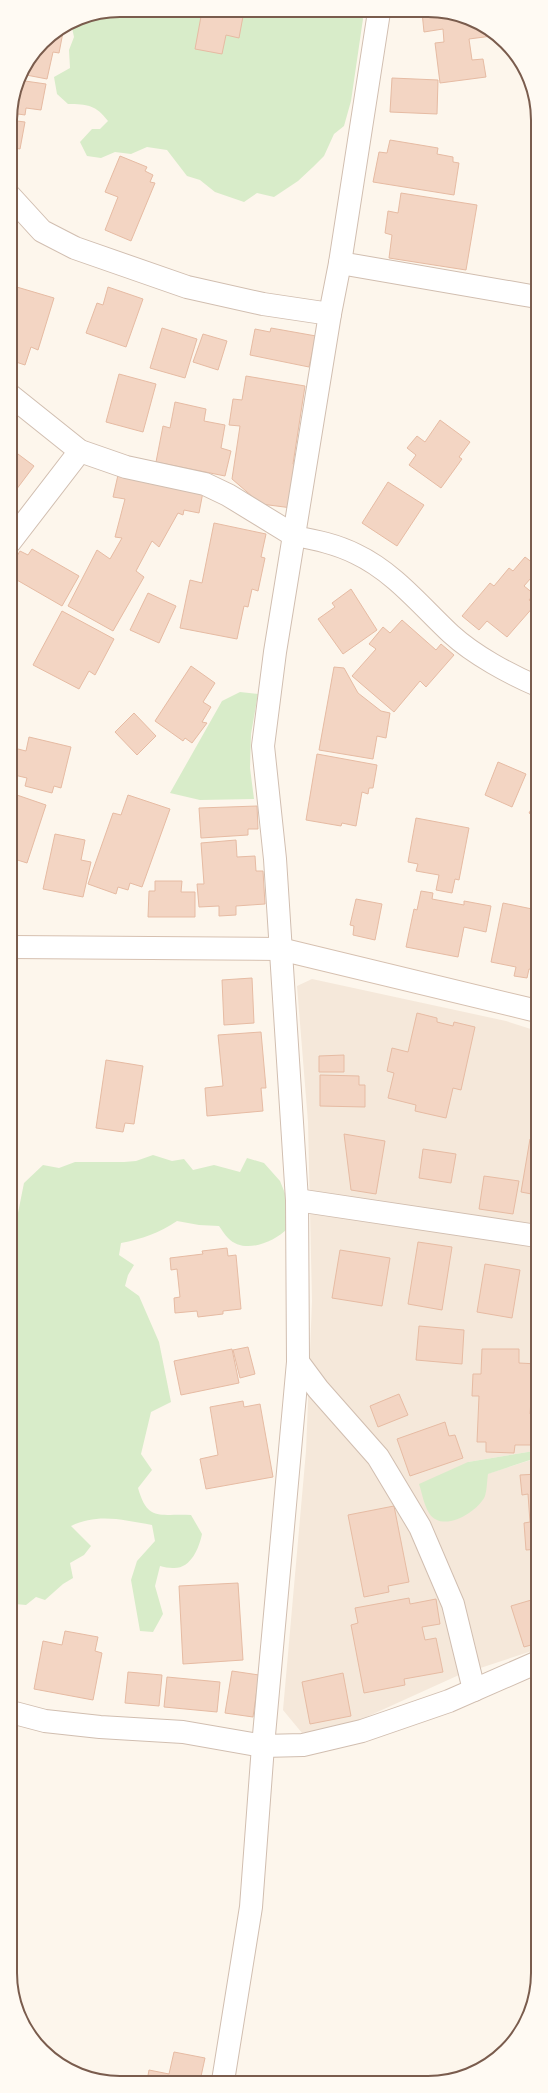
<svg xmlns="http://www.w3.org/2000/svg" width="548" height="2093" font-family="Rubik,sans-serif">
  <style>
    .residential { fill: #f5e8da }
    .green { fill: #d8ecc9 }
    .building { fill: #f3d5c3; stroke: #e6bba3 }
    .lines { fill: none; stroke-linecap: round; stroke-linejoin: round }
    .lane-casing { stroke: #d1beb0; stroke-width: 22 }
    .street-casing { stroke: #d1beb0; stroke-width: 24 }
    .secondary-casing { stroke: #d6c0b0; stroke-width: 24 }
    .lane { stroke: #fff; stroke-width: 20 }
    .street { stroke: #fff; stroke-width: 22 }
    .secondary { stroke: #fff; stroke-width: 22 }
    .rim { fill: none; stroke: #7a5c4d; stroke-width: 2 }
  </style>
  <rect width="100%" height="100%" fill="#fdf6ec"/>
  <polygon class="residential" points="312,979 506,1021 537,1031 538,1448 534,1451 468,1462 485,1495 487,1474 534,1459 538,1461 538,1649 459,1675 351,1724 302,1733 283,1710 306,1451 312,1301 308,1122 297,986"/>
  <g class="green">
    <path d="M120,10L361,12L363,19L351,101L344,126L334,134L324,156L313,167L298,181L274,197L257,193L244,202L215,192L200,180L187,176L167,150L147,147L131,154L115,152L101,158L87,156L80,142L92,129H100L108,121C96,105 87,104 68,104L57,94L54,77L70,68L69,50L74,37L71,23L78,18Z"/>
    <polygon points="240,692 258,694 251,734 250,768 254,799 200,800 170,793 222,701"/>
    <path d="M153,1155L172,1161L184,1159L193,1170L214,1165L240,1172L247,1158L264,1163L280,1181L288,1201L287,1229C274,1242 244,1255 228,1238C225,1235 222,1230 219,1226L199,1225L177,1221C159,1233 142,1239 121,1243L119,1255L134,1265L128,1275L125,1286L139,1296L159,1342L171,1402L151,1412L141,1454L152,1470L138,1488C148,1523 160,1513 191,1515L202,1534C199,1548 191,1569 173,1568C168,1568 164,1567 160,1566L155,1586L163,1614L153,1632L140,1631L131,1580L137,1561L155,1541L152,1525C123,1520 98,1513 71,1526L91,1546L84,1555L70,1563L73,1578L63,1584L45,1600L36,1597L26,1605L15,1604L11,1601V1251L16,1242L18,1213L24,1183L43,1165L59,1168L75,1162H124L136,1161Z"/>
    <path d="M538,1448V1461L533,1459L488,1474C487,1480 487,1490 485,1496C478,1512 442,1534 429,1513C424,1505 422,1493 419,1484L468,1462L534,1451Z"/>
  </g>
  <g class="building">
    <polygon points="202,11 244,11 239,38 226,35 222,54 195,49"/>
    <polygon points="422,12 450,12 483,25 492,32 492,36 469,39 472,60 483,59 486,77 440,83 435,43 444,42 443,29 424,32"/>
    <polygon points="64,27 59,53 53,52 47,79 21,74 42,42"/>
    <polygon points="392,78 438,80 437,114 390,112"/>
    <polygon points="18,80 46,84 41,110 26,108 25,115 18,114 17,121 25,122 20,149 10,147 10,113"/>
    <polygon points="390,140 438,148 437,154 453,157 453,162 459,163 454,195 373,182 379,152 387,153"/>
    <polygon points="120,156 147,167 145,171 153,175 150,182 155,183 131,241 105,230 118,197 105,192"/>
    <polygon points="401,193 477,205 466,270 389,258 392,235 385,233 388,211 398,213"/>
    <polygon points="10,285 54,298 38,350 31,347 25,365 10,360"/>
    <polygon points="108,287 143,299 126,347 86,333 97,303 103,305"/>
    <polygon points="162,328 197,339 185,378 150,368"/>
    <polygon points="271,328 316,336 309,367 250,355 255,329 270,332"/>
    <polygon points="203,334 227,341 218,370 193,362"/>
    <polygon points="119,374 156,384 143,432 106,422"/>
    <polygon points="246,376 305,386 293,464 299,465 292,508 261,504 232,479 240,426 229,425 233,399 242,400"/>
    <polygon points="175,402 206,409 204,421 225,425 221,448 231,451 225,476 156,462 163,426 170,428"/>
    <polygon points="440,420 470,442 459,457 462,459 441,488 409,465 416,455 407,448 417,436 425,442"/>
    <polygon points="10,448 34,466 10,498"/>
    <polygon points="118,475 203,492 199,513 184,510 183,515 178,513 159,547 152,541 136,571 144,577 113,631 68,606 97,550 110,559 122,538 115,537 125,499 113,497"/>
    <polygon points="388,482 424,505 397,546 362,523"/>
    <polygon points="214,523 266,534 261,557 265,558 258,591 252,589 248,607 244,606 237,639 180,628 190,580 202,583"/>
    <polygon points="32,549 79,576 62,606 10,576 10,567 20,551 28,555"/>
    <polygon points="525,557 537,566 537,571 524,586 534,594 529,600 535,605 507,637 487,621 479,630 462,616 490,583 494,586 509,568 513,571"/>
    <polygon points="351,589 377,630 343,654 318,619 335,607 332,603"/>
    <polygon points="148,593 176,606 159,643 130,630"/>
    <polygon points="62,611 114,639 95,675 89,671 79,689 33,665"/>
    <polygon points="402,620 436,650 441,644 454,655 426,687 420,681 394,712 352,676 376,649 369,644 383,627 390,633"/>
    <polygon points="191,666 215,683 203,702 211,707 202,722 207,723 192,743 185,738 183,741 155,721"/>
    <polygon points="334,667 344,668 358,693 381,711 390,713 386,738 377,736 373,759 319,750"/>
    <polygon points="134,713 156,736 137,755 115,732"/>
    <polygon points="29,737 71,747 61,788 54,786 52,793 25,786 27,778 10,774 10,761 14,748 26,751"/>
    <polygon points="317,754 377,765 373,788 369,788 368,794 362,792 356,826 342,823 341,826 306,820"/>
    <polygon points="498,762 526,774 512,807 485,795"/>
    <polygon points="14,794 46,805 27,863 11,858 11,805"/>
    <polygon points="128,795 170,809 142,887 130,883 128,890 118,887 116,894 88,884 113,813 121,815"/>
    <polygon points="537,799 537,818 529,813"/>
    <polygon points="257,806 258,829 248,829 248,835 201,838 199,808"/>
    <polygon points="416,818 469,828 459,880 455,879 452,893 436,890 439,875 416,871 418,864 408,862"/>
    <polygon points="55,834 85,840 81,860 91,862 83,897 43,889"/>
    <polygon points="236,840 237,857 255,856 256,871 263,871 265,904 236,906 236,915 219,916 219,906 199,907 197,884 204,884 201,843"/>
    <polygon points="155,881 182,881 181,892 195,892 195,917 148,917 149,891 155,891"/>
    <polygon points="421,891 433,893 432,899 464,905 464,901 491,906 486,932 464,927 458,957 406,947 414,909 417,910"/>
    <polygon points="356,899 382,904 375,940 353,935 354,926 350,925"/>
    <polygon points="503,903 537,910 537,958 535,970 529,969 527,978 514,976 516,967 491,962"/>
    <polygon points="252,978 254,1023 224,1025 222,980"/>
    <polygon points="417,1013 437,1018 437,1022 453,1026 454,1022 475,1027 461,1090 453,1088 446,1118 415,1111 416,1105 388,1098 394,1073 387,1071 392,1048 408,1052"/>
    <polygon points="261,1032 266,1088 261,1088 263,1111 207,1116 205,1088 223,1086 218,1035"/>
    <polygon points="344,1055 344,1072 319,1072 319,1056"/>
    <polygon points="106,1060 143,1066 134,1124 125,1123 123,1132 96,1128"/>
    <polygon points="320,1075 359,1076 359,1085 365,1085 365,1107 320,1106"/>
    <polygon points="344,1134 385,1141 376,1194 351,1190"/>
    <polygon points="530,1139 537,1140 537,1195 521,1192"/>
    <polygon points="423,1149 456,1154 451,1183 419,1178"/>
    <polygon points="484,1176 519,1181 513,1214 479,1209"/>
    <polygon points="418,1242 452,1247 442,1310 408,1304"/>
    <polygon points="227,1248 228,1256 236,1255 241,1309 223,1311 223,1314 198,1317 197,1311 175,1313 174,1298 180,1297 177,1269 171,1270 170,1258 203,1254 202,1251"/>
    <polygon points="340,1250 390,1258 382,1306 332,1298"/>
    <polygon points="485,1264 520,1270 512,1318 477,1312"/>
    <polygon points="419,1326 464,1330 462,1364 416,1360"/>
    <polygon points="248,1347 255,1374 240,1378 233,1350"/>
    <polygon points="232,1349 239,1383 181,1395 174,1361"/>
    <polygon points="482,1349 519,1349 519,1363 538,1364 538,1400 531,1400 530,1414 538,1414 538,1430 532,1430 532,1445 515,1445 514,1453 486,1452 486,1442 477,1442 479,1396 472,1396 473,1374 481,1374"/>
    <polygon points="399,1394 408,1415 378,1427 370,1406"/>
    <polygon points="243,1401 244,1407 260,1404 273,1477 206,1489 200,1459 218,1455 210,1407"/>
    <polygon points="445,1422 449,1436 455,1435 463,1458 410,1476 397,1439"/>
    <polygon points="538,1474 538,1549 526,1550 524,1523 530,1522 528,1494 522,1495 520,1475"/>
    <polygon points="394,1506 409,1582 388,1586 389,1592 364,1597 348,1515"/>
    <polygon points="238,1583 243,1660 183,1664 179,1586"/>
    <polygon points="409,1598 410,1604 436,1599 440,1624 422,1627 425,1640 436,1638 443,1672 404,1679 405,1685 364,1693 351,1625 358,1623 355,1608"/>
    <polygon points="538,1598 538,1643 524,1647 511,1606"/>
    <polygon points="65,1631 98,1637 95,1651 102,1653 93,1700 34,1689 43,1641 62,1645"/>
    <polygon points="232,1671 259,1675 253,1717 225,1713"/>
    <polygon points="128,1672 162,1675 159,1706 125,1703"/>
    <polygon points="343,1673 351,1716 310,1724 302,1682"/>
    <polygon points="167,1677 220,1682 217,1712 164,1707"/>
    <polygon points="174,2052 205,2058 200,2081 147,2081 149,2070 169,2074"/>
  </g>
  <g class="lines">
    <defs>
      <path id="lane" d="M295,536C316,540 336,544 356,554C394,572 421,606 451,634C474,655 509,674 537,686"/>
      <g id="street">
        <polyline points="10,196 42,231 75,248 187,287 263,304 330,314"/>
        <polyline points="340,263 537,297"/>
        <polyline points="10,395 80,451 126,467 205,484 228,495 295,536"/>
        <polyline points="10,542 80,451"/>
        <polyline points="297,1200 537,1236"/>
        <polyline points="298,1362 318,1389 378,1457 420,1527 453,1604 474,1690"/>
        <polyline points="11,1712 45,1721 100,1727 183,1732 263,1746 303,1745 362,1731 449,1701 538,1662"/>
        <polyline points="223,2081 251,1907 263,1746 298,1362 297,1200 275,859 263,746 275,652 330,314 340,263 379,12"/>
      </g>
      <polyline id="secondary" points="11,947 280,949 537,1011"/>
    </defs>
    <use href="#lane" class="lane-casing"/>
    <use href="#street" class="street-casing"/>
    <use href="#secondary" class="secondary-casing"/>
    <use href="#lane" class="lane"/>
    <use href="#street" class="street"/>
    <use href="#secondary" class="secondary"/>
  </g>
  <path d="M0 0H548V2093H0ZM120 17H428A103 103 0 0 1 531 120V1973A103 103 0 0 1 428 2076H120A103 103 0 0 1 17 1973V120A103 103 0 0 1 120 17Z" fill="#fffaf3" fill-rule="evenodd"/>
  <path class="rim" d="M120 17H428A103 103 0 0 1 531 120V1973A103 103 0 0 1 428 2076H120A103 103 0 0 1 17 1973V120A103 103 0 0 1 120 17Z"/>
</svg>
